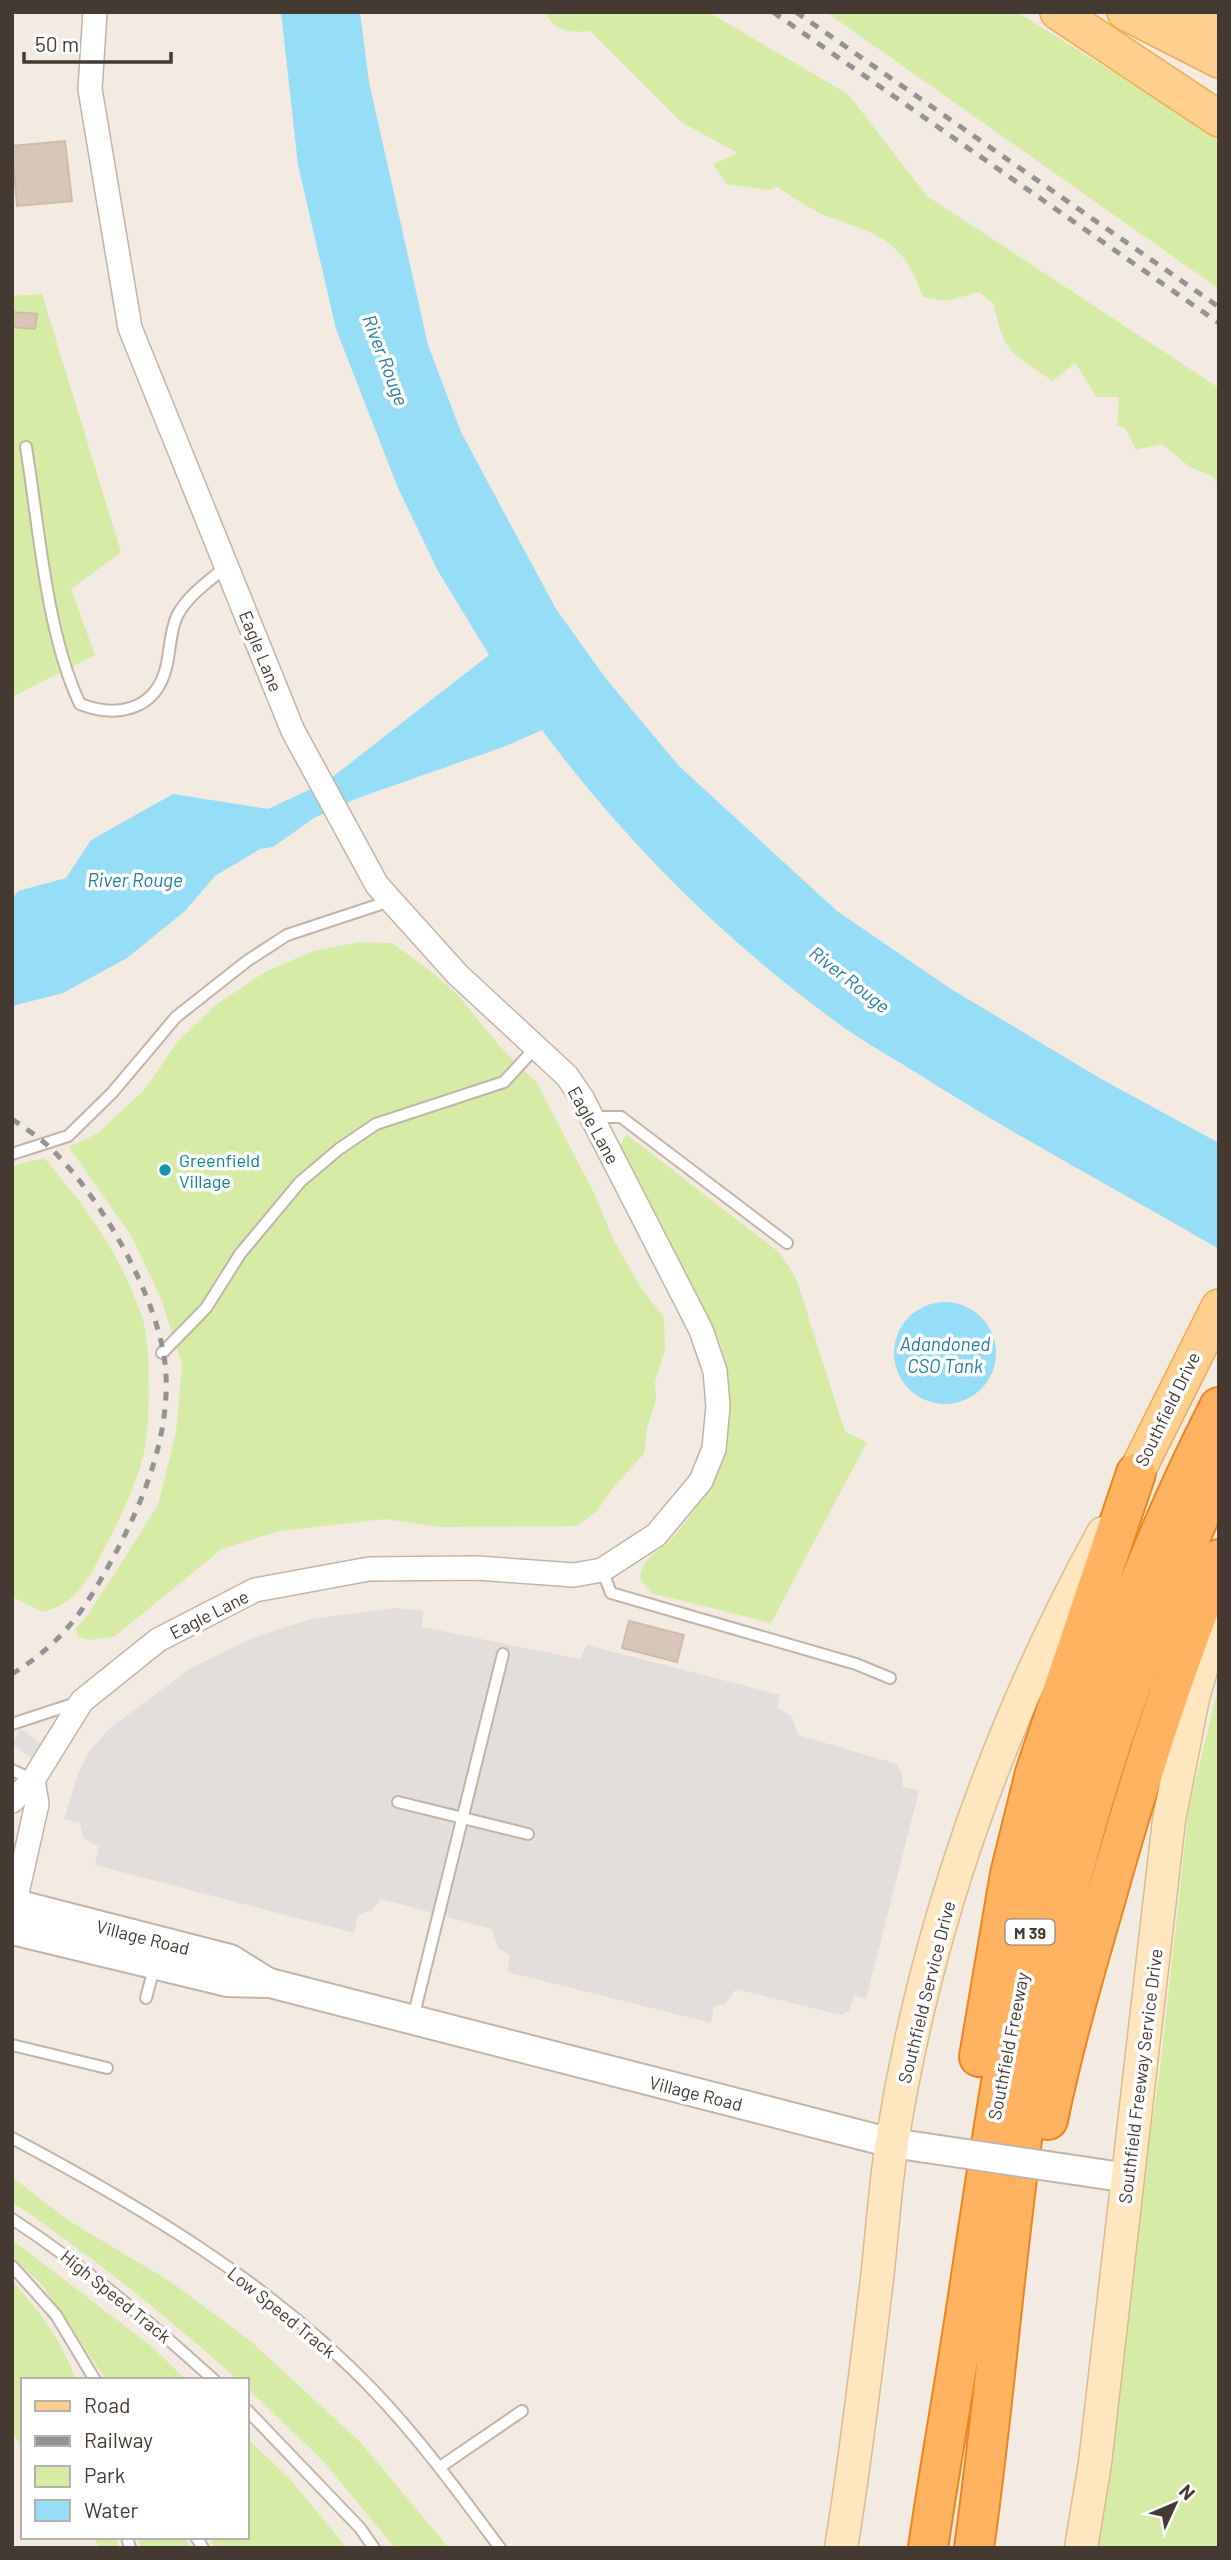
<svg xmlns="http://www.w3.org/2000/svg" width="1231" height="2560" font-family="Barlow,sans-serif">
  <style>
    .green { fill: #d6eca5 }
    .parking { fill: #e2dedb }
    .water { fill: #96ddf7 }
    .building { fill: #d8c7b8; stroke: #d1bba8; stroke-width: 2 }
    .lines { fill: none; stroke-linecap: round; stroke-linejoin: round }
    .service-casing { stroke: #c1b4a6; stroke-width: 14 }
    .minor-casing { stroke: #c1b4a6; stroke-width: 26 }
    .tertiary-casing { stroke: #c1b4a6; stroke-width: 32 }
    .secondary-casing { stroke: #dabc8d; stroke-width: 35 }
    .primary-casing { stroke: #efaa53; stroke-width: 38 }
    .motorway-casing { stroke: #ec8521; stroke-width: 42 }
    .service { stroke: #fff; stroke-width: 10 }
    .minor { stroke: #fff; stroke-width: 23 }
    .tertiary { stroke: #fff; stroke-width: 28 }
    .secondary { stroke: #ffe6bf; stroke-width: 32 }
    .primary { stroke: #ffcf8e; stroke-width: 35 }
    .motorway { stroke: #ffb360; stroke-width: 38 }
    .rail { stroke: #939393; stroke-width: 5; stroke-dasharray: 9 9; stroke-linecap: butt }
    .tertiary-bridge-casing { stroke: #c1b4a6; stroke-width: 32; stroke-linecap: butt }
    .tertiary-bridge { stroke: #fff; stroke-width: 28 }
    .culture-dot { fill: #0f9aa8; stroke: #fff; stroke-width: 2.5 }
    .labels { text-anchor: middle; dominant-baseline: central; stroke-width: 7; stroke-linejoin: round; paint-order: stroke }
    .shield { fill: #fff; stroke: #7c7570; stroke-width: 2 }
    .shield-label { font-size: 16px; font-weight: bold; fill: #443a32 }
    .street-label { font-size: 18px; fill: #443a32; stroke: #fff }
    .culture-label { font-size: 18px; fill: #0d838f; stroke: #fff; text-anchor: start }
    .water-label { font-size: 19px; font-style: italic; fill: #1f7ca0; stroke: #fff }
  </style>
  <rect width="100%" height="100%" fill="#f3ebe1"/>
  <g class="green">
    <path d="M545,12H708L848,94L927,196L1219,388V486L1213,477L1190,467L1162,444L1136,450L1126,429L1117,425L1119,397H1097L1075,363L1053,381C1013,354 1003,354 994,304L979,292L947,301L923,297C902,240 883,236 829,217C811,210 794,198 777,187L768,190L726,184L713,164L738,153L681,122L590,31C570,33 555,32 545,12Z"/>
    <polygon points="826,12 1017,12 1198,125 1219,142 1219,289"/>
    <polygon points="42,294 121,552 71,589 95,655 12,697 12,296"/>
    <polygon points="360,942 392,943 427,968 457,994 503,1050 537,1083 595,1195 613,1239 641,1288 664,1317 665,1350 655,1382 656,1400 647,1428 644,1454 613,1488 597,1511 577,1526 440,1527 385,1519 279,1531 222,1549 115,1636 91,1640 79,1637 75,1629 88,1615 158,1505 176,1432 182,1365 161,1299 132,1237 69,1147 98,1133 145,1089 177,1042 217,1004 265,972 313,951"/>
    <path d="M626,1134L780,1253L796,1278L845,1432L867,1442L771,1623L651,1593L640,1579C641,1556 662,1550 675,1535C721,1484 736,1411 721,1345L620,1147Z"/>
    <path d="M44,1158C86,1206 123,1258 143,1320C151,1345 150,1421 145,1447C140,1476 122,1515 108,1541C92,1572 80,1603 43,1612L12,1597V1166Z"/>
    <polygon points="1219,1684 1219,2548 1087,2548 1159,2077 1189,1808"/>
    <path d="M12,2177L71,2222L171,2282L253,2343L361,2443L449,2548H395L323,2461L247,2388V2380H238C166,2316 92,2256 12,2202Z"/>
    <polygon points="12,2240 150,2345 186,2380 106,2380 43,2286 12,2256"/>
    <path d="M12,2281C40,2311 62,2341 76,2380H23V2446L12,2434Z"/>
    <polygon points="247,2438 291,2480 347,2548 215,2548 208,2537 247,2537"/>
    <polygon points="93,2537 116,2537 119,2548 100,2548"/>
    <polygon points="138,2537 184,2537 191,2548 141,2548"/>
  </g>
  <g class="parking">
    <polygon points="397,1608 423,1611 422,1627 580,1659 587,1645 780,1695 777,1707 792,1717 798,1735 897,1764 902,1774 903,1787 919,1791 866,1999 854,1995 850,2010 841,2015 736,1989 725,2004 714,2006 711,2023 507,1972 510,1955 498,1948 492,1929 381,1899 372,1910 358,1915 354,1933 95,1865 99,1847 83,1838 80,1823 64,1819 78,1774 89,1752 110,1728 191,1668 255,1637 311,1619"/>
    <polygon points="21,1729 51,1751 42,1766 12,1744"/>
  </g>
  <g class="water">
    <path d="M281,12H360L369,82L428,345L461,432L499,503L556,609L607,680L679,766L837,911L951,989L1103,1080L1219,1143V1249C1119,1191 1017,1137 920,1075C893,1058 865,1043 839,1024C726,942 625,842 542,730L506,746L358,798L314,818L273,847L260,849L215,876L185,911L127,958L63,993L12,1006V899L18,891L66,878L91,840L173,794L268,809L326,782L489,655L438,571L398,488L336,329L298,165Z"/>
    <circle cx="945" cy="1353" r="51"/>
  </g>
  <g class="building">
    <polygon points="65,141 72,201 17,206 12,146"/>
    <polygon points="12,312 37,314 35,329 12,327"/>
    <polygon points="629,1621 684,1635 677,1662 622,1648"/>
  </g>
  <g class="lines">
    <defs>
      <g id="service">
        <path d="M26,447C39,526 46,633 80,704C116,718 155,711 166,668C170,652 170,631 177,616C187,596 210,580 227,566"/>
        <polyline points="592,1117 621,1117 787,1243"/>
        <polyline points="12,1154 68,1136 112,1093 176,1017 247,961 287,935 390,901"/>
        <polyline points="162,1353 206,1308 240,1254 300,1182 339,1149 376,1124 504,1082 537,1046"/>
        <polyline points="602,1570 611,1593 856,1664 890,1678"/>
        <polyline points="12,1724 76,1703"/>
        <polyline points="12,1770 33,1780"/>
        <polyline points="398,1802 528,1834"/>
        <polyline points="146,1998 155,1965"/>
        <polyline points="413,2018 503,1654"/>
        <polyline points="12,2045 107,2068"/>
        <path d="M12,2138C142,2207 270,2283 373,2390C420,2439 460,2494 500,2548"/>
        <path d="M12,2219C84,2266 150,2322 214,2380"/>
        <polyline points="12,2266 56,2315 95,2380"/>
        <polyline points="247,2410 360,2528 374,2548"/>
        <polyline points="440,2467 522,2411"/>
        <polyline points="127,2537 130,2548"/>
        <polyline points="196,2537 203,2548"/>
      </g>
      <g id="minor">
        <polyline points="12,1801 33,1780 82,1701 158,1640 255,1590 369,1569 477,1568 574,1575 602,1570 656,1535 701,1481 714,1449 718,1406 715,1371 701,1330 582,1098 567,1076 457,974 377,885 293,731 130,328 90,89 95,12"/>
        <polyline points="12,1915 37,1804 33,1780"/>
      </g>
      <g id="tertiary">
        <polyline points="12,1903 230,1959 267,1982"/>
        <polyline points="12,1930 227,1982 270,1983 892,2143 926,2148"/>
        <polyline points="1088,2172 1128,2178"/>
      </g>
      <g id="secondary">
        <path d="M841,2548C856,2458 866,2369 877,2279C882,2234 885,2187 892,2142C926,1928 999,1722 1103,1533"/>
        <polyline points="1081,2548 1095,2463 1169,1820 1193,1698 1219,1607"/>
      </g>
      <g id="primary">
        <polyline points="1058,12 1219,119"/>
        <polyline points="1125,12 1219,60"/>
        <polyline points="1155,22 1219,21"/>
        <polyline points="1136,1473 1219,1307"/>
      </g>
      <g id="motorway">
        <polyline points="979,2057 1010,1874 1035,1773 1136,1473"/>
        <path d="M1048,2120C1063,2046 1085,1971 1106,1898C1138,1783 1174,1670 1219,1559"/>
        <path d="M928,2548C941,2459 957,2372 970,2283C991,2144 1010,2005 1046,1868C1087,1709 1145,1553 1219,1407"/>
        <path d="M974,2548C996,2393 1006,2238 1030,2083C1062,1872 1128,1667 1219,1474"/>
      </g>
    </defs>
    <use href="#service" class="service-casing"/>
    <use href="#minor" class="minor-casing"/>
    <use href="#tertiary" class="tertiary-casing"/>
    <use href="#secondary" class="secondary-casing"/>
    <use href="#primary" class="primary-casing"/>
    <use href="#motorway" class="motorway-casing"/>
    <use href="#service" class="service"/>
    <use href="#minor" class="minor"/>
    <use href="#tertiary" class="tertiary"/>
    <use href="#secondary" class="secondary"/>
    <use href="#primary" class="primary"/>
    <use href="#motorway" class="motorway"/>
    <g class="rail">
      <polyline points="773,12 1219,323"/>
      <polyline points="796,12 1219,307"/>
      <path d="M12,1119C23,1127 36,1135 46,1144C99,1192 163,1303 166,1375C169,1438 143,1502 114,1556C85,1609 65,1641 12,1674"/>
    </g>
    <defs>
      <polyline id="tertiary-bridge" points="926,2148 1088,2172"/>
    </defs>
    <use href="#tertiary-bridge" class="tertiary-bridge-casing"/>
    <use href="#tertiary-bridge" class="tertiary-bridge"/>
  </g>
  <circle class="culture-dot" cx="165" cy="1170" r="7"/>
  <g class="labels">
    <rect class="shield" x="1005.5" y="1919.5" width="49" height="25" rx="5"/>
    <g class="shield-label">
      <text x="1030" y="1932">M 39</text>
    </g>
    <g class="street-label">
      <text transform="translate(261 651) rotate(68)">Eagle Lane</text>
      <text transform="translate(594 1125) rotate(61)">Eagle Lane</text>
      <text transform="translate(1167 1409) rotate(-64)">Southfield Drive</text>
      <text transform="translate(209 1614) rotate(-27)">Eagle Lane</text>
      <text transform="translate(143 1937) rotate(14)">Village Road</text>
      <text transform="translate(926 1992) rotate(-76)">Southfield Service Drive</text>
      <text transform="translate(1008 2046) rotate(-79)">Southfield Freeway</text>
      <text transform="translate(1140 2076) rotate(-83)">Southfield Freeway Service Drive</text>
      <text transform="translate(696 2093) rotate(14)">Village Road</text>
      <text transform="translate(116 2296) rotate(39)">High Speed Track</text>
      <text transform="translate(282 2312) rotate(39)">Low Speed Track</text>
    </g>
    <g class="culture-label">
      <text x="179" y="1160">Greenfield<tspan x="179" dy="21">Village</tspan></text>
    </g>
    <g class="water-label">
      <text transform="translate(386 360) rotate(69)">River Rouge</text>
      <text x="135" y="879">River Rouge</text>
      <text transform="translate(850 979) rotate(38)">River Rouge</text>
      <text x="945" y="1343">Adandoned<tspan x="945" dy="22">CSO Tank</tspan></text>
    </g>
  </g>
  <rect width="1231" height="2560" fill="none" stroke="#443a32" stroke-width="28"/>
  <rect x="21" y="2378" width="228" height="161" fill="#ffffff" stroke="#b4b0ad" stroke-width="2"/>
  <rect x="35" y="2401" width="35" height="10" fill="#ffcf8e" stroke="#b4b0ad" stroke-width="2"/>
  <text x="84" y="2413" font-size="21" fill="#443a32">Road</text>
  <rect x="35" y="2436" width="35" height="10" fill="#939393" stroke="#b4b0ad" stroke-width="2"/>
  <text x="84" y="2448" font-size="21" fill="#443a32">Railway</text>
  <rect x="35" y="2466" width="35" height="21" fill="#d6eca5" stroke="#b4b0ad" stroke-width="2"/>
  <text x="84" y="2483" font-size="21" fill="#443a32">Park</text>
  <rect x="35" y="2500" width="35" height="21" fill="#96ddf7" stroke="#b4b0ad" stroke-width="2"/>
  <text x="84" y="2518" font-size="21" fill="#443a32">Water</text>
  <g transform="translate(1175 2504) rotate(46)" stroke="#ffffff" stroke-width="5" paint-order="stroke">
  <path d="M0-5L12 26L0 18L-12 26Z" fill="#443a32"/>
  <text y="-10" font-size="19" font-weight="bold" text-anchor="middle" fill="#443a32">N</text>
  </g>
  <path d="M24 52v10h147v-10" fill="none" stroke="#443a32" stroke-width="3.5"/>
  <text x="35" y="52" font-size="21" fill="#443a32" stroke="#ffffff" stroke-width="5" paint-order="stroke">50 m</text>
</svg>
